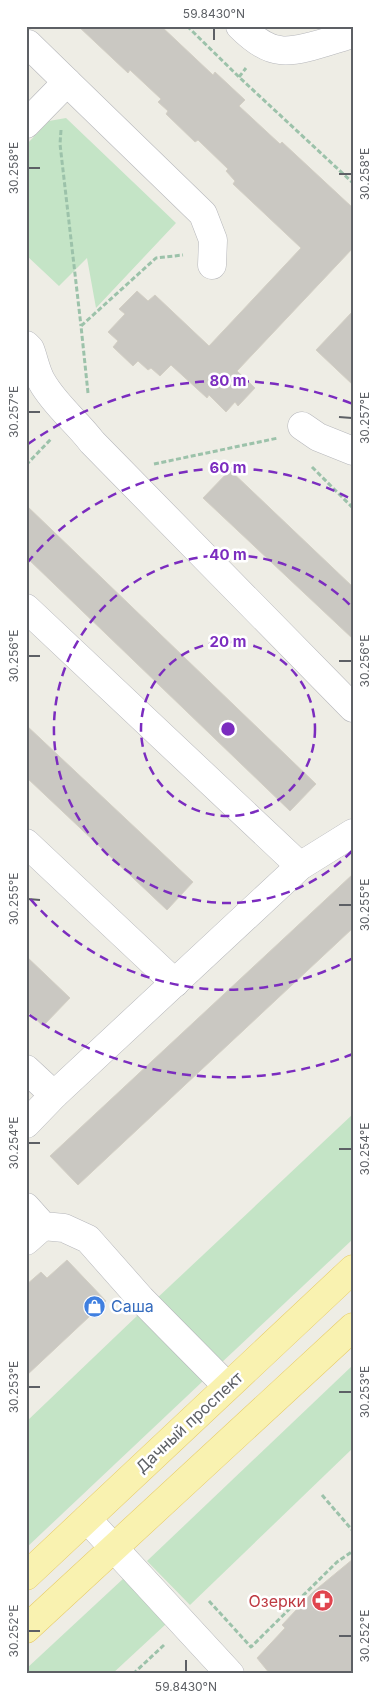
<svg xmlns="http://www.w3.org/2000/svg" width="379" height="1700" font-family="Inter,sans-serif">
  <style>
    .green { fill: #c4e4c6 }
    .building { fill: #cac8c2; stroke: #d3cfc4 }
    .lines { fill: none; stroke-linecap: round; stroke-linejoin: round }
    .minor-casing { stroke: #b6b7bb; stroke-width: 29 }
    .major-casing { stroke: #e7cb66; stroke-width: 29 }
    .path { stroke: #9cc2aa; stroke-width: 3; stroke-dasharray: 5 2.5; stroke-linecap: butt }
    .minor { stroke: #fff; stroke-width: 28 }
    .major { stroke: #f9f2b0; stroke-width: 28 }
    .ticks { fill: none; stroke: #5d6065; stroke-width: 2 }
    .ring { fill: none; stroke: #7b2cbf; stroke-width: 2.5; stroke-dasharray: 9 6 }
    .labels { text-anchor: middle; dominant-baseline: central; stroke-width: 5; stroke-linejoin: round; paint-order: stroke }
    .shop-label { font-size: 16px; fill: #366cbe; stroke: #fff; text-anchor: start }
    .street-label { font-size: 16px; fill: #5d6065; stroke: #fff }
    .health-label { font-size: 16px; fill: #be3a42; stroke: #fff; text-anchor: end }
    .centre { fill: #7b2cbf; stroke: #fff; stroke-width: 2.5 }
    .ring-label { font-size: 15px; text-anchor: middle; font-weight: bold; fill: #7b2cbf; stroke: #fff; stroke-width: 5; stroke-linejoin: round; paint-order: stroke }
    .neatline { fill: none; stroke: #5d6065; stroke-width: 2 }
    .ticks-label { font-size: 12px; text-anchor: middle; fill: #5d6065 }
  </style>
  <rect width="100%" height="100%" fill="#eeede5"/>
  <g class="green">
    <polygon points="66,118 176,223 96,308 87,258 59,286 26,255 26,145 49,121"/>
    <polygon points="353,1114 353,1239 219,1365 154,1301"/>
    <polygon points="139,1314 203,1381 26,1548 26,1422"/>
    <polygon points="353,1365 353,1448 190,1605 147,1561"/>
    <polygon points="124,1578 166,1624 112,1674 26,1674 26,1669"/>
  </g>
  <g class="building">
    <polygon points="78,26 161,26 213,75 215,72 245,100 239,106 280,144 282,142 353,208 353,248 237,371 255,388 238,406 235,402 226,412 209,395 207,398 171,365 160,376 151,368 148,370 138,361 133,366 113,347 118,341 108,332 125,314 119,309 137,291 148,301 155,295 209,346 301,248 233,184 235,181 226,171 228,169 198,140 195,142 166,114 168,111 158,102 161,99 130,70 128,73"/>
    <polygon points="353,311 353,385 316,350"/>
    <polygon points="230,470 353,587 353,639 203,498"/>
    <polygon points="26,505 316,784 290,811 26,557"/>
    <polygon points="26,725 193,882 167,910 26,777"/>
    <polygon points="353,874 353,928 78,1185 50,1156"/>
    <polygon points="26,956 70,998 43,1026 26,1010"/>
    <polygon points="67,1260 106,1301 26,1376 26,1285 41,1272 47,1278"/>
    <polygon points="353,1559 353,1674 270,1674 257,1658 285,1628 282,1625 313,1592"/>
  </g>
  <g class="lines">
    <defs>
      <g id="minor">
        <path d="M240,26C250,36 266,49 280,50C299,53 334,39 353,34"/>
        <polyline points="67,82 203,214 213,240 212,265"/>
        <polyline points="26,124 67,82 28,44"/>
        <path d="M26,345L30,349C34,359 36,372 42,382C55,405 77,422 92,442L353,708"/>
        <polyline points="302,426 318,437 353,451"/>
        <polyline points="26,608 300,866"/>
        <polyline points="26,843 175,983"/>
        <polyline points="26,1069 54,1095"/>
        <polyline points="26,1124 54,1095 300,866 353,833"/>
        <polyline points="26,1207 43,1226 64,1228 88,1239 141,1299 227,1386"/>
        <polyline points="26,1241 43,1226"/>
        <polyline points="87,1519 230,1674"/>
      </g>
      <g id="major">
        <polyline points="26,1576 353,1269"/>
        <polyline points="26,1629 353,1327"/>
      </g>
    </defs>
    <use href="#minor" class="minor-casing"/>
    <use href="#major" class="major-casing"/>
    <g class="path">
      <polyline points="187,26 239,77 353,183"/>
      <polyline points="239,77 246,68"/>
      <polyline points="61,130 60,144 81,326"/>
      <polyline points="88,393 81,326 156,258 183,255"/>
      <polyline points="154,464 278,438"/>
      <polyline points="26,465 52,438"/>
      <polyline points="312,467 353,508"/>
      <polyline points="322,1495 353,1531"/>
      <polyline points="209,1601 251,1647 337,1562 353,1551"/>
      <polyline points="133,1674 164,1645"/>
    </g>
    <use href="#minor" class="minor"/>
    <use href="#major" class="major"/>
  </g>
  <path class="ticks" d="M214,40V28M28,168H40M339,174H352M28,412H40M339,417L352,418M28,656H40M339,661H352M28,899L40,900M339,905H352M28,1143H40M339,1149H352M28,1387H40M339,1392H352M28,1631H40M339,1636H352M186,1672V1660"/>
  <g class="ring">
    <circle cx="228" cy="729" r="87"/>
    <path d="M352 851A174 174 0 1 1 352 607"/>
    <path d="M353 958A261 261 0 0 1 27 895M27 563A261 261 0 0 1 353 500"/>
    <path d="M353 1054A348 348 0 0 1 28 1014M28 444A348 348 0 0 1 353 404"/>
  </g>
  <defs>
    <symbol id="shop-disc" viewBox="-11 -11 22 22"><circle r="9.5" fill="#3f7fe0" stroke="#fff"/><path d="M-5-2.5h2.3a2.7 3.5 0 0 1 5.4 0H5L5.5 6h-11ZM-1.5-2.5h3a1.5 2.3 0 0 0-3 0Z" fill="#fff"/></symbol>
    <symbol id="pharmacy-disc" viewBox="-11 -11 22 22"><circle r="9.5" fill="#e0444e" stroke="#fff"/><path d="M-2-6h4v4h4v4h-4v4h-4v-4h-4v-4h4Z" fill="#fff"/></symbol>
  </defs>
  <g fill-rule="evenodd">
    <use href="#shop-disc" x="82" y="1294" width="25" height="25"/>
    <use href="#pharmacy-disc" x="310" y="1588" width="25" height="25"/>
  </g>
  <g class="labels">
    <g class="shop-label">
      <text x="111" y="1306">Саша</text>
    </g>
    <g class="street-label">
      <text transform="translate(189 1422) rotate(-43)">Дачный проспект</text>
    </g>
    <g class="health-label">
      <text x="306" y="1601">Озерки</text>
    </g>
  </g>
  <circle cx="228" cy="729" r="8" class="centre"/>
  <g class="ring-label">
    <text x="228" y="386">80 m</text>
    <text x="228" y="473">60 m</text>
    <text x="228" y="560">40 m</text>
    <text x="228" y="647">20 m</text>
  </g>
  <rect width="379" height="1700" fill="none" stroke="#ffffff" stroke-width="55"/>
  <rect x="28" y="28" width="324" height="1644" class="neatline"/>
  <g class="ticks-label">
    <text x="214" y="18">59.8430°N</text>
    <text transform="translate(14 168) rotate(-90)" y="4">30.258°E</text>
    <text transform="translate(365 174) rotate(-90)" y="4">30.258°E</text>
    <text transform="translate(14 412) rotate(-90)" y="4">30.257°E</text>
    <text transform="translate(365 418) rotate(-90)" y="4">30.257°E</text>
    <text transform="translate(14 656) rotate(-90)" y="4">30.256°E</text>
    <text transform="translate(365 661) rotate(-90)" y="4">30.256°E</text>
    <text transform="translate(14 899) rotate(-90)" y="4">30.255°E</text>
    <text transform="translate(365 905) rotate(-90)" y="4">30.255°E</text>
    <text transform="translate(14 1143) rotate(-90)" y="4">30.254°E</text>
    <text transform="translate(365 1149) rotate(-90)" y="4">30.254°E</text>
    <text transform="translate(14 1387) rotate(-90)" y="4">30.253°E</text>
    <text transform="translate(365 1392) rotate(-90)" y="4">30.253°E</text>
    <text transform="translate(14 1631) rotate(-90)" y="4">30.252°E</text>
    <text transform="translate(365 1636) rotate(-90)" y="4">30.252°E</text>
    <text x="186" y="1691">59.8430°N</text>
  </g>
</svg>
